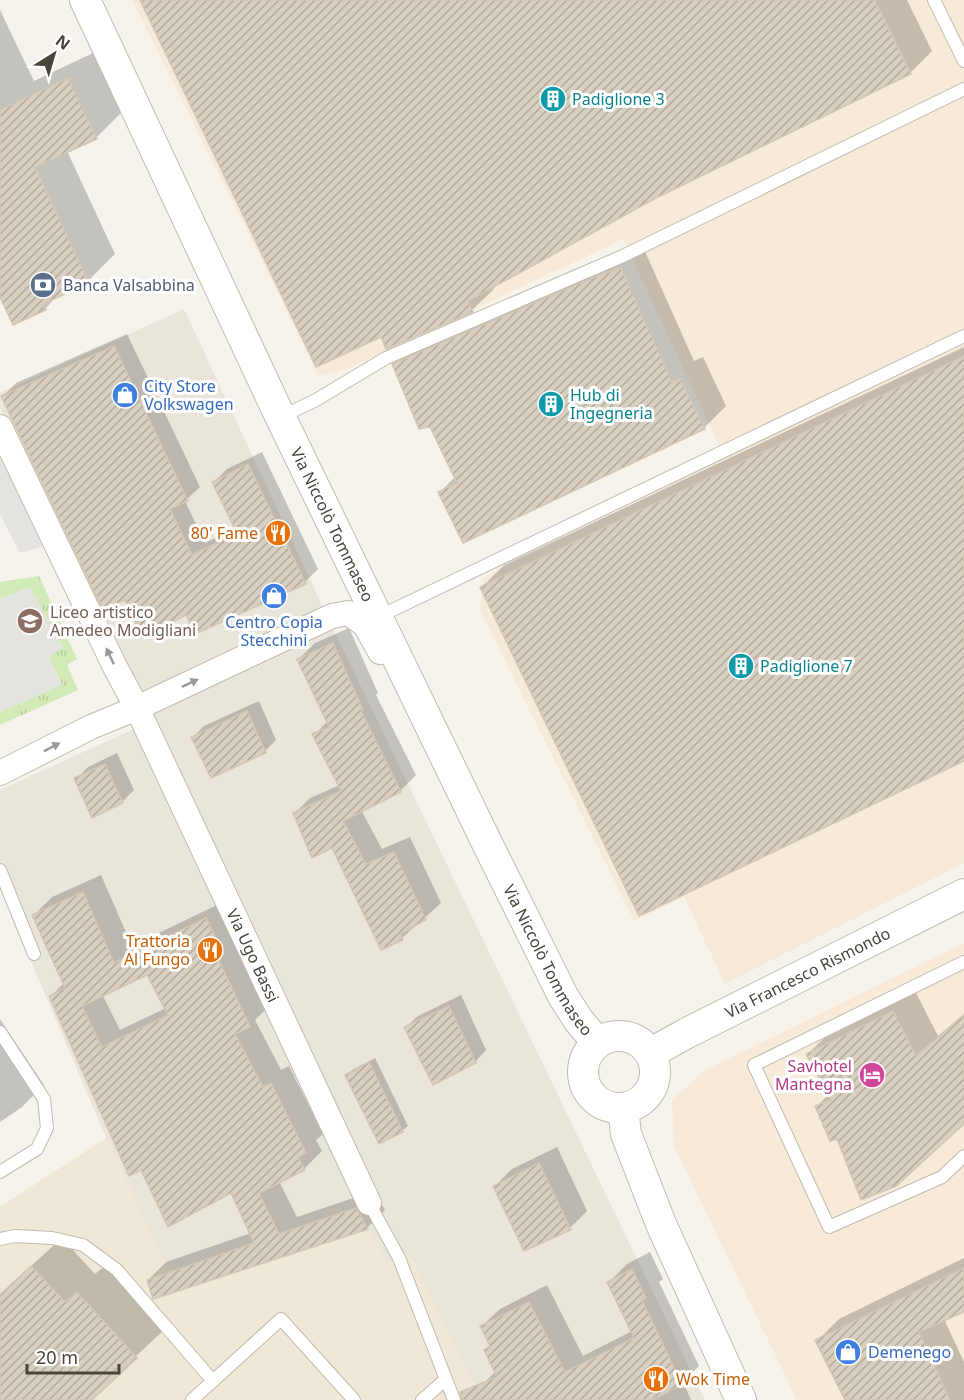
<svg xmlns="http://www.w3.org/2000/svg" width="964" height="1400" font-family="'Noto Sans',sans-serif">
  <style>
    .residential { fill: #eae5da }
    .commercial { fill: #f7ead8 }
    .education { fill: #efe8d6 }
    .grass { fill: url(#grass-tufts) }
    .parking { fill: #e5e3e0 }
    .shadow { fill: #0003; fill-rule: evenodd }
    .building { fill: url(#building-hatch); stroke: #d3c7b4; stroke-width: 1.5; fill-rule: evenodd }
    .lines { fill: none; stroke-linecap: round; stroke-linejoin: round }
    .service-casing { stroke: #c2bbae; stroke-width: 14 }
    .minor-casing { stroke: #c2bbae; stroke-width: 26 }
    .tertiary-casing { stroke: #c2bbae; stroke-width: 32 }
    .service { stroke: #fff; stroke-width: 12 }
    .minor { stroke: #fff; stroke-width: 24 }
    .tertiary { stroke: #fff; stroke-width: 30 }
    .oneway { fill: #9c9892 }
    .labels { text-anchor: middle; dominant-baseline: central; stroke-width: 6; stroke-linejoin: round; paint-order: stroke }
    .culture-label { font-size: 16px; fill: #0d838f; stroke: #fff; text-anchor: start }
    .service-label { font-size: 16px; fill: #4e5e75; stroke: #fff; text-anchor: start }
    .shop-label { font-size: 16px; fill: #366cbe; stroke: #fff; text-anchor: start }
    .street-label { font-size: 16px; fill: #4b4439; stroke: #fff }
    .food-label { font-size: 16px; fill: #c56008; stroke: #fff; text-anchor: end }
    .education-label { font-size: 16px; fill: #785e54; stroke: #fff; text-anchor: start }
    .hotel-label { font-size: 16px; fill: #b23c85; stroke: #fff; text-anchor: end }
  </style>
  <defs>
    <pattern id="grass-tufts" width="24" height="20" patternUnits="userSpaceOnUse" patternTransform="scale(1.5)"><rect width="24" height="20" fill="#d2eab5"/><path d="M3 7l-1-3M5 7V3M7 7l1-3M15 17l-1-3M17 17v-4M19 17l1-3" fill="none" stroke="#b6ca9c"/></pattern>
    <pattern id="building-hatch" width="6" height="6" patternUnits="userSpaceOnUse" patternTransform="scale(1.5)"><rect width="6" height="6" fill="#d8cfc1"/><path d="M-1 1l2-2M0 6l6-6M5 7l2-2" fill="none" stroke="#b1aa9e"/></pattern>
  </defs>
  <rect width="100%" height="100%" fill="#f6f3ec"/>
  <polygon class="residential" points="184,309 328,618 705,1400 480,1400 409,1254 387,1263 357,1208 170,1272 152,1236 106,1138 0,888 0,790 147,723 0,408 0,393"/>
  <g class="commercial">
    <polygon points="132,0 964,0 964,863 725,984 684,897 634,921 480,610 483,578 725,458 623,239 347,369 319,376"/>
    <polygon points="964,943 964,1400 797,1400 674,1146 672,1100 702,1072"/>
  </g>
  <polygon class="education" points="106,1138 170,1272 357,1208 387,1262 409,1254 478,1393 471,1400 0,1400 0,1207"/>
  <polygon class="grass" points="39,576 77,659 67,665 78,690 0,725 0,712 62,684 49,658 30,587 0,599 0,582"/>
  <g class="parking">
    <polygon points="0,453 46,546 20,553 0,514"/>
    <polygon points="30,587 63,647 49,658 62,685 0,712 0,599"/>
  </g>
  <g class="shadow">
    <polygon points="140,0 907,0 932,51 910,73 656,197 492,286 494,289 472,310 381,335"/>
    <polygon points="0,10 34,81 95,52 123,111 96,138 67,151 115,254 88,281 58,295 45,309 0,294"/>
    <polygon points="643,247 694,361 703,357 726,406 704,428 440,492 455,477 431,425 394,365 416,343"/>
    <polygon points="127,334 200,487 185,501 205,543 236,528 214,482 227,469 262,452 318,569 305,582 186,612 126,598 3,396 16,383"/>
    <polygon points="964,347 964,759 482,587 504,565"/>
    <polygon points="349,628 378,693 376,695 416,775 400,791 361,810 382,849 410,837 441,903 402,938 382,948 333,846 294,814 310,798 340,785 314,735 328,721 299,659 315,643"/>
    <polygon points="259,701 276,740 265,751 193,737 204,726"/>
    <polygon points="117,753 134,790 123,801 92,816 76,779 88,767"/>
    <path d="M101,875L132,946L225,901L267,1008L255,1020L281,1070L289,1066L323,1134L316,1140L322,1151L304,1169L279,1181L297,1217L374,1191L385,1210L367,1228L155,1299L148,1280L166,1262L251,1233L232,1191L142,1168L51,996L64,983L34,915L52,897ZM147,973L166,1008L120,1030L102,994Z"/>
    <polygon points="915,991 938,1036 964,1014 964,1122 838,1137 816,1107 829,1094 808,1054 829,1033"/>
    <polygon points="461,995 486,1050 475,1062 406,1027 418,1016"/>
    <polygon points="0,1019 44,1085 22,1107 0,1122"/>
    <polygon points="375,1058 408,1126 402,1131 347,1075 352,1070"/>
    <polygon points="557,1147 587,1211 570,1228 495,1186 512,1169"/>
    <polygon points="62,1238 95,1274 107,1264 166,1328 89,1400 0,1400 0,1294"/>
    <polygon points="650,1252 663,1279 659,1282 699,1366 683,1382 691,1400 492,1400 484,1383 496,1371 491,1345 482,1326 500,1309 547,1285 583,1356 632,1331 609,1282 627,1264"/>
    <polygon points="964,1258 964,1310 944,1319 964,1362 964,1400 847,1400 817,1341 839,1319"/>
  </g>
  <g class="building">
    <polygon points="140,0 875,0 911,74 656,198 468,301 473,312 386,349 381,337 316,367"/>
    <polygon points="68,78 97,139 35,167 89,283 43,304 46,310 13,325 0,297 0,110"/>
    <polygon points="621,268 672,382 680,378 705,429 463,543 438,492 457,483 430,427 419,429 392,364 602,274"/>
    <polygon points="114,346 188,501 170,509 192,555 237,533 212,482 248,464 306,584 195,634 186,615 142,637 125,600 103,610 1,396"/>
    <polygon points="964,356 964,761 639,916 480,587"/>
    <polygon points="333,643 363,710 361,711 401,792 343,821 366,864 394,852 426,920 400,934 403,940 381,950 332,848 312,858 293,813 341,791 312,734 329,727 297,659"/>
    <polygon points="247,711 266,753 211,778 191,737"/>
    <polygon points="105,764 123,803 92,818 74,778"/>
    <path d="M83,892L114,963L206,918L224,955L218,958L250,1027L235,1034L263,1087L271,1083L306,1153L298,1157L305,1170L259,1193L279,1234L356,1208L368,1229L153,1299L147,1280L254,1243L231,1193L168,1227L141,1170L129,1176L49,996L65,988L32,915ZM147,975L168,1015L102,1047L82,1006Z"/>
    <polygon points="449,1006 476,1063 433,1085 404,1027"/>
    <polygon points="893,1011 916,1056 964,1015 964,1124 896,1186 861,1200 837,1139 830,1141 815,1106 831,1100 806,1054"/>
    <polygon points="369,1062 403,1132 379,1144 345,1075"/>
    <polygon points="539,1163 571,1230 524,1251 493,1186"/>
    <polygon points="31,1266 65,1302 77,1292 137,1358 92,1400 0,1400 0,1295"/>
    <polygon points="964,1268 964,1312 919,1332 950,1400 845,1400 815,1340"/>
    <polygon points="632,1269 646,1298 642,1300 682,1385 652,1400 462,1400 460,1392 497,1377 484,1350 490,1346 480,1326 529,1302 565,1372 634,1338 607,1282"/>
  </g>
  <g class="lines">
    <defs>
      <g id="service">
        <polyline points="934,0 964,61"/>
        <polyline points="281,417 316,400 386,358 623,256 964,89"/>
        <polyline points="378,617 964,336"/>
        <polyline points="0,870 34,954"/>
        <polyline points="964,962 754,1065 829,1227 942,1177 964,1156"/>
        <polyline points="0,1032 44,1099 47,1128 37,1149 0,1172"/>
        <polyline points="369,1203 399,1258 454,1400"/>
        <polyline points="0,1239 15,1236 52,1238 83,1245 117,1270 213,1381"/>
        <polyline points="192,1400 281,1319 354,1400"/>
        <polyline points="422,1400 445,1380"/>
      </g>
      <g id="minor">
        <path id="s1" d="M0,427L114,665L137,708L369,1203"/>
        <polyline points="0,773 91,727 137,708 332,616 348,613 365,625 380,652"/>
      </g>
      <g id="tertiary">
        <path id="s2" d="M85,0L278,412L487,843L563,996L579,1021L597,1042"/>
        <circle cx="619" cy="1072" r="36"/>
        <path id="s3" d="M651,1053L687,1033L964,894"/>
        <polyline points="623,1108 626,1134 661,1224 741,1400"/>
      </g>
    </defs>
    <use href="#service" class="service-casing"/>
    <use href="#minor" class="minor-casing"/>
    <use href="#tertiary" class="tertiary-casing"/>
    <use href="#service" class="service"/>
    <use href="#minor" class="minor"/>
    <use href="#tertiary" class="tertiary"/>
  </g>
  <defs><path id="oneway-solid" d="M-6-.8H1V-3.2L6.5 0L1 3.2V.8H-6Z" transform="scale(1.5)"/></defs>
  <g class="oneway">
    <use href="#oneway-solid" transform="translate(110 656) rotate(-115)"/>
    <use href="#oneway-solid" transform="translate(190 683) rotate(-25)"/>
    <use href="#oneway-solid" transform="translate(52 747) rotate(-27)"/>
  </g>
  <defs>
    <symbol id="building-disc" viewBox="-11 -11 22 22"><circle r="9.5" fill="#0f9aa8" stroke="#fff"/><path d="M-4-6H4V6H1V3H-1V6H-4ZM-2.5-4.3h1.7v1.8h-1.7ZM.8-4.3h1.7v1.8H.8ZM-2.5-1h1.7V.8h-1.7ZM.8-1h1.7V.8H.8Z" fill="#fff"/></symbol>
    <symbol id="bank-disc" viewBox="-11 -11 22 22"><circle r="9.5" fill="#5c6f8a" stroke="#fff"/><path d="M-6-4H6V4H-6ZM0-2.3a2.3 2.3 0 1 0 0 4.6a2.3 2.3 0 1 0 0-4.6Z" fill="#fff"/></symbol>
    <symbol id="shop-disc" viewBox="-11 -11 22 22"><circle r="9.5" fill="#3f7fe0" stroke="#fff"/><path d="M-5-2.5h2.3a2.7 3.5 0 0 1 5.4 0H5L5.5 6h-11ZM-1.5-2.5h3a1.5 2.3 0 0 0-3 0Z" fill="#fff"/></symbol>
    <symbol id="restaurant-disc" viewBox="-11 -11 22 22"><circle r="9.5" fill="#e8710a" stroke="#fff"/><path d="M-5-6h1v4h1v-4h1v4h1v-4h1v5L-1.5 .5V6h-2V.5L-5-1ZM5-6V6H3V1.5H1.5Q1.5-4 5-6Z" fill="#fff"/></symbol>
    <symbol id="school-disc" viewBox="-11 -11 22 22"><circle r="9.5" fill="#8d6e63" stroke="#fff"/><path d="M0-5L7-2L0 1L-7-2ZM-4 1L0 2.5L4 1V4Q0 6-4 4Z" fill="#fff"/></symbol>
    <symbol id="hotel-disc" viewBox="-11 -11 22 22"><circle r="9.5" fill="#d1479c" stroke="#fff"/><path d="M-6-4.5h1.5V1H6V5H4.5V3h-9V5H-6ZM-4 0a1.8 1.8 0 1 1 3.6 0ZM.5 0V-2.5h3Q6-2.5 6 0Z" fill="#fff"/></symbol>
  </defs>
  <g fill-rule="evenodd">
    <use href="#building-disc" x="538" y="84" width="30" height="30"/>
    <use href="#bank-disc" x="28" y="270" width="30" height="30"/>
    <use href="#shop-disc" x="110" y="380" width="30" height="30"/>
    <use href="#building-disc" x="536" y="389" width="30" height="30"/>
    <use href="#restaurant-disc" x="263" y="518" width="30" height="30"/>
    <use href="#shop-disc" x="259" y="581" width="30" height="30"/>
    <use href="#school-disc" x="15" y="606" width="30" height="30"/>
    <use href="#building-disc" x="726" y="651" width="30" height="30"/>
    <use href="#restaurant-disc" x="195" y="935" width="30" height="30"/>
    <use href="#hotel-disc" x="857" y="1060" width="30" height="30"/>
    <use href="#shop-disc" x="833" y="1337" width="30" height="30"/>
    <use href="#restaurant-disc" x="641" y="1364" width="30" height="30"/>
  </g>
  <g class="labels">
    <g class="culture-label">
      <text x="572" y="99">Padiglione 3</text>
      <text x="570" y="395">Hub di<tspan x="570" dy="18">Ingegneria</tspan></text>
      <text x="760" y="666">Padiglione 7</text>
    </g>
    <g class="service-label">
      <text x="63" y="285">Banca Valsabbina</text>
    </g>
    <g class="shop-label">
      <text x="144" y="386">City Store<tspan x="144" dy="18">Volkswagen</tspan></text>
      <text x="274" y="622" text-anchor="middle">Centro Copia<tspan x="274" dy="18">Stecchini</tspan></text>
      <text x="868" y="1352">Demenego</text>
    </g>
    <g class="street-label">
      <text stroke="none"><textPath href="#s2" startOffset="580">Via Niccolò Tommaseo</textPath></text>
      <text stroke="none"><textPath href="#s1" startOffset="586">Via Ugo Bassi</textPath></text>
      <text stroke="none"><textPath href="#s2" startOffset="1066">Via Niccolò Tommaseo</textPath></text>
      <text stroke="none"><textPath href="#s3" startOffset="176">Via Francesco Rismondo</textPath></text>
    </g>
    <g class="food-label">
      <text x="258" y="533">80' Fame</text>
      <text x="190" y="941">Trattoria<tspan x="190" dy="18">Al Fungo</tspan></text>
      <text x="676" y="1379" text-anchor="start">Wok Time</text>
    </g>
    <g class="education-label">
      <text x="50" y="612">Liceo artistico<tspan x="50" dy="18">Amedeo Modigliani</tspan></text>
    </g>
    <g class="hotel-label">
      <text x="852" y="1066">Savhotel<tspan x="852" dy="18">Mantegna</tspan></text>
    </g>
  </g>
  <g transform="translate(54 54) rotate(37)" stroke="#ffffff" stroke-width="4.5" paint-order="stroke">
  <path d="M0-4.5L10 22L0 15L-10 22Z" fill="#4b4439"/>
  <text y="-9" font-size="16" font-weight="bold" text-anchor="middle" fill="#4b4439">N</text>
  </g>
  <path d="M27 1364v9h92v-9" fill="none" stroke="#4b4439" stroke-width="3"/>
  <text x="36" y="1364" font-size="18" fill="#4b4439" stroke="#ffffff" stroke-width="4.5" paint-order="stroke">20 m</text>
</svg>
